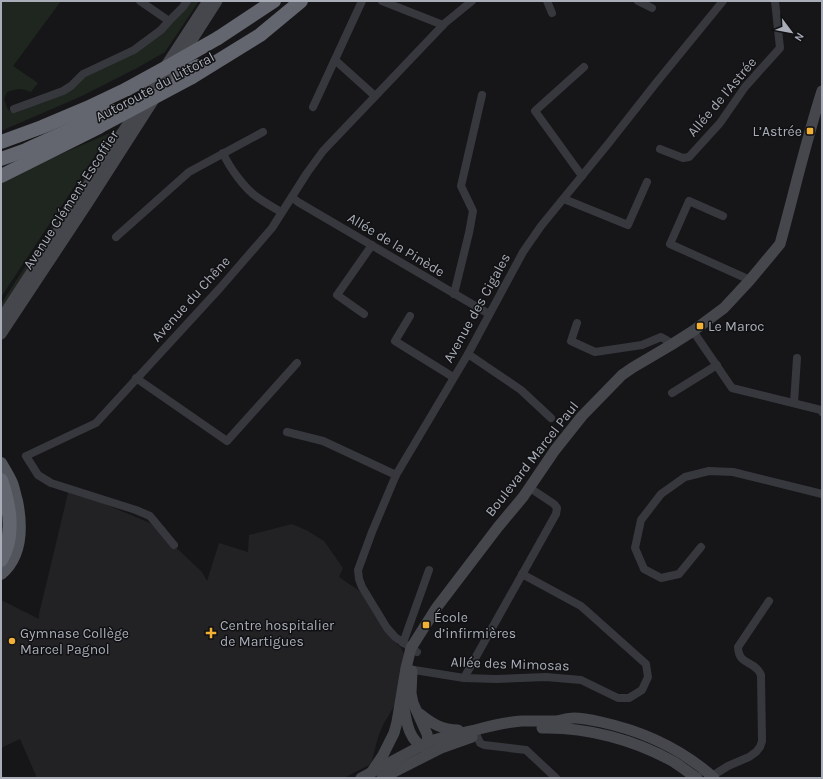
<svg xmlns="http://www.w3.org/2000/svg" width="823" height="779" font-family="Karla,sans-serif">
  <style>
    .built { fill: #222225 }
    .green { fill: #1e261f }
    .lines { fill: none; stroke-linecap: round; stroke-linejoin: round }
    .street { stroke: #37383d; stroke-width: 8 }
    .secondary { stroke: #45474d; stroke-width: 11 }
    .primary { stroke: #53555c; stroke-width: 12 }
    .highway { stroke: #63666e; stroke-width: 14 }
    .highway-bridge { stroke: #63666e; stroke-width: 14 }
    .poi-dot { fill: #f2b134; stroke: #111113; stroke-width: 1.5 }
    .labels { text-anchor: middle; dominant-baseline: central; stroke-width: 3; stroke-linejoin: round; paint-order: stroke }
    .street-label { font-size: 14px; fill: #a8adb8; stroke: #111113 }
    .poi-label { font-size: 14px; fill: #a8adb8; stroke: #111113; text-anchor: start }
  </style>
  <rect width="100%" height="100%" fill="#161618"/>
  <polygon class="built" points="69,489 150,523 202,572 207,581 219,543 248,552 249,535 292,524 308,531 324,541 343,568 339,577 361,592 392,638 402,649 404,654 396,703 384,723 378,737 371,764 344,778 37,778 20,739 1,748 1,600 39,619 39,614"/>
  <g class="green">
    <path d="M1,1H61L13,66L38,83L31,92C21,88 18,88 7,92L4,99L7,108L12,113H16L119,60L190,1H199L165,52L137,68L82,96L1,131Z"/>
    <polygon points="117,129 118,129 54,231 50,228"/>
    <polygon points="110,133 1,297 1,182 45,161"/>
    <polygon points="38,247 41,249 1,312 1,304"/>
  </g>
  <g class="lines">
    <g class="street">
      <polyline points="140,1 169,21 183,7 187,1"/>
      <polyline points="382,1 443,25"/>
      <polyline points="547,1 552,13"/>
      <polyline points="638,1 652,8"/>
      <polyline points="335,60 375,96"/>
      <polyline points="313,107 362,1"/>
      <polyline points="14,109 63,91 71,86 83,74 134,50 161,30 169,21"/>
      <polyline points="660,149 683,158 689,157 720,123 745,87 780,48 775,1"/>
      <path d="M223,153C229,167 245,189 257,197C265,203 273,207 281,212"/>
      <polyline points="582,176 535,111 584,67"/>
      <polyline points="292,197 298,202 489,314"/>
      <polyline points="564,199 628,225 647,182"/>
      <polyline points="723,216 689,201 670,244 750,280"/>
      <polyline points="116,237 189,172 263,132"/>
      <polyline points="454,294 469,233 473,211 461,186 482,95"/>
      <polyline points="364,314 337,295 372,245"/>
      <polyline points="410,316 395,341 453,377"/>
      <polyline points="577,323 571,341 595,352 642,345 661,337 668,341 671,345"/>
      <polyline points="693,331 732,388 821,410 822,412"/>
      <polyline points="468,354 521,390 551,418"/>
      <polyline points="136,378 227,441 297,363"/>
      <polyline points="672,393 717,365"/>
      <polyline points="794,403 797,358"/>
      <polyline points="287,432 323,441 396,475"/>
      <polyline points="174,545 150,516 136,510 51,483 38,475 26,456 96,423 220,288 272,228 307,173 323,151 445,23 472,1"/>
      <polyline points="701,547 679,574 661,578 644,569 635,548 641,520 661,494 685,477 709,471 733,472 822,494"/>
      <polyline points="403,643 429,570"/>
      <polyline points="417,652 395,637 387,628 362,587 359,579 358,570 372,532 396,475 468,354 523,252 541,226 608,144 656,83 723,1"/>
      <polyline points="408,669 464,678 496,679 546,677 581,680 618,698 629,698 642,690 648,677 646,664 581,606 522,574"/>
      <polyline points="464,678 556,514 557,508 554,504 530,488"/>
      <polyline points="477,736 480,743 484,745 526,750 556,778"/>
      <path d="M709,778L728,766L749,757L756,752L760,747L762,741L761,675C761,675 758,669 757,669C749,660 739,664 738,647L769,601"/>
    </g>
    <g class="secondary">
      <polyline points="1,319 208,1"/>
      <polyline points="1,334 87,204 217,1"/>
      <polyline points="412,671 411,693 413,703 427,734 428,742 425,748"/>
      <path d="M403,702C406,719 408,742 426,748"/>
      <path d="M420,714C431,723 442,730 458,730"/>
      <path d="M542,728C587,727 635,740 674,762C682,767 689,773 697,778"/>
      <path d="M371,773L383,755L394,733L397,722L406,668L411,648L437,607L498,527L523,497L555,450L582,416L622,375L632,368L671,345L693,331L724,308L750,280L780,244C794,193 806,141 822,91"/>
      <path d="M361,778L428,742C443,736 458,734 475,730C490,726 506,722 522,721C533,721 545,721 556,721C562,720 568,718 574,718C582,718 592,720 601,722C642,731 682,749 714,778"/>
      <polyline points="382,778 441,748 472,737"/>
    </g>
    <path class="primary" d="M1,463C5,470 9,476 12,483C14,488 15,495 17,501C22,526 22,556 1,574"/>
    <g class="highway">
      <polyline points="218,38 274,1"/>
      <polyline points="192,77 260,35 301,1"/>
      <polyline points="1,142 42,127 87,108 127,89"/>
      <polyline points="1,159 26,150 112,111"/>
      <polyline points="1,176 99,127"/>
      <path d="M1,480C10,506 15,536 1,560"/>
    </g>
    <g class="highway-bridge">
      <polyline points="178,76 198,66"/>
      <polyline points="127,89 169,66 218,38"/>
      <polyline points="102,125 192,77"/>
    </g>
  </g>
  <g class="poi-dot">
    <rect x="806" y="127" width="8" height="8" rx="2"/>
    <rect x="696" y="322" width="8" height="8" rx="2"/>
    <rect x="422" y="621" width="8" height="8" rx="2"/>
    <path d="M209 627h4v4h4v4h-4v4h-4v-4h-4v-4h4z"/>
    <circle cx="12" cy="641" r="4"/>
  </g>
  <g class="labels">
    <g class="street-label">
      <text transform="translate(155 87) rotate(-28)">Autoroute du Littoral</text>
      <text transform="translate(722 97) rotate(-50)">Allée de l'Astrée</text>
      <text transform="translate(71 200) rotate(-57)">Avenue Clément Escoffier</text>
      <text transform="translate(396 245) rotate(31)">Allée de la Pinède</text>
      <text transform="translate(191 299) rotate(-48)">Avenue du Chêne</text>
      <text transform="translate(477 308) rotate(-61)">Avenue des Cigales</text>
      <text transform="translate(532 459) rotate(-52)">Boulevard Marcel Paul</text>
      <text transform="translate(510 664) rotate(2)">Allée des Mimosas</text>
    </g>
    <g class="poi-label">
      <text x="802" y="131" text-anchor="end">L’Astrée</text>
      <text x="708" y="326">Le Maroc</text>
      <text x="434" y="617">École<tspan x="434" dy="16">d’infirmières</tspan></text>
      <text x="220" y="625">Centre hospitalier<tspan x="220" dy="16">de Martigues</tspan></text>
      <text x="20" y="633">Gymnase Collège<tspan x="20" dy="16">Marcel Pagnol</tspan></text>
    </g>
  </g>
  <rect width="823" height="779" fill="none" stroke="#a8adb8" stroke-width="4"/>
  <g transform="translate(791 32) rotate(122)" stroke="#111113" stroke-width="3" paint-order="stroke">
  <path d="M0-3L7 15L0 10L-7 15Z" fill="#a8adb8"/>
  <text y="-6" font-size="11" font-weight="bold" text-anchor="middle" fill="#a8adb8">N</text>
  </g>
</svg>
